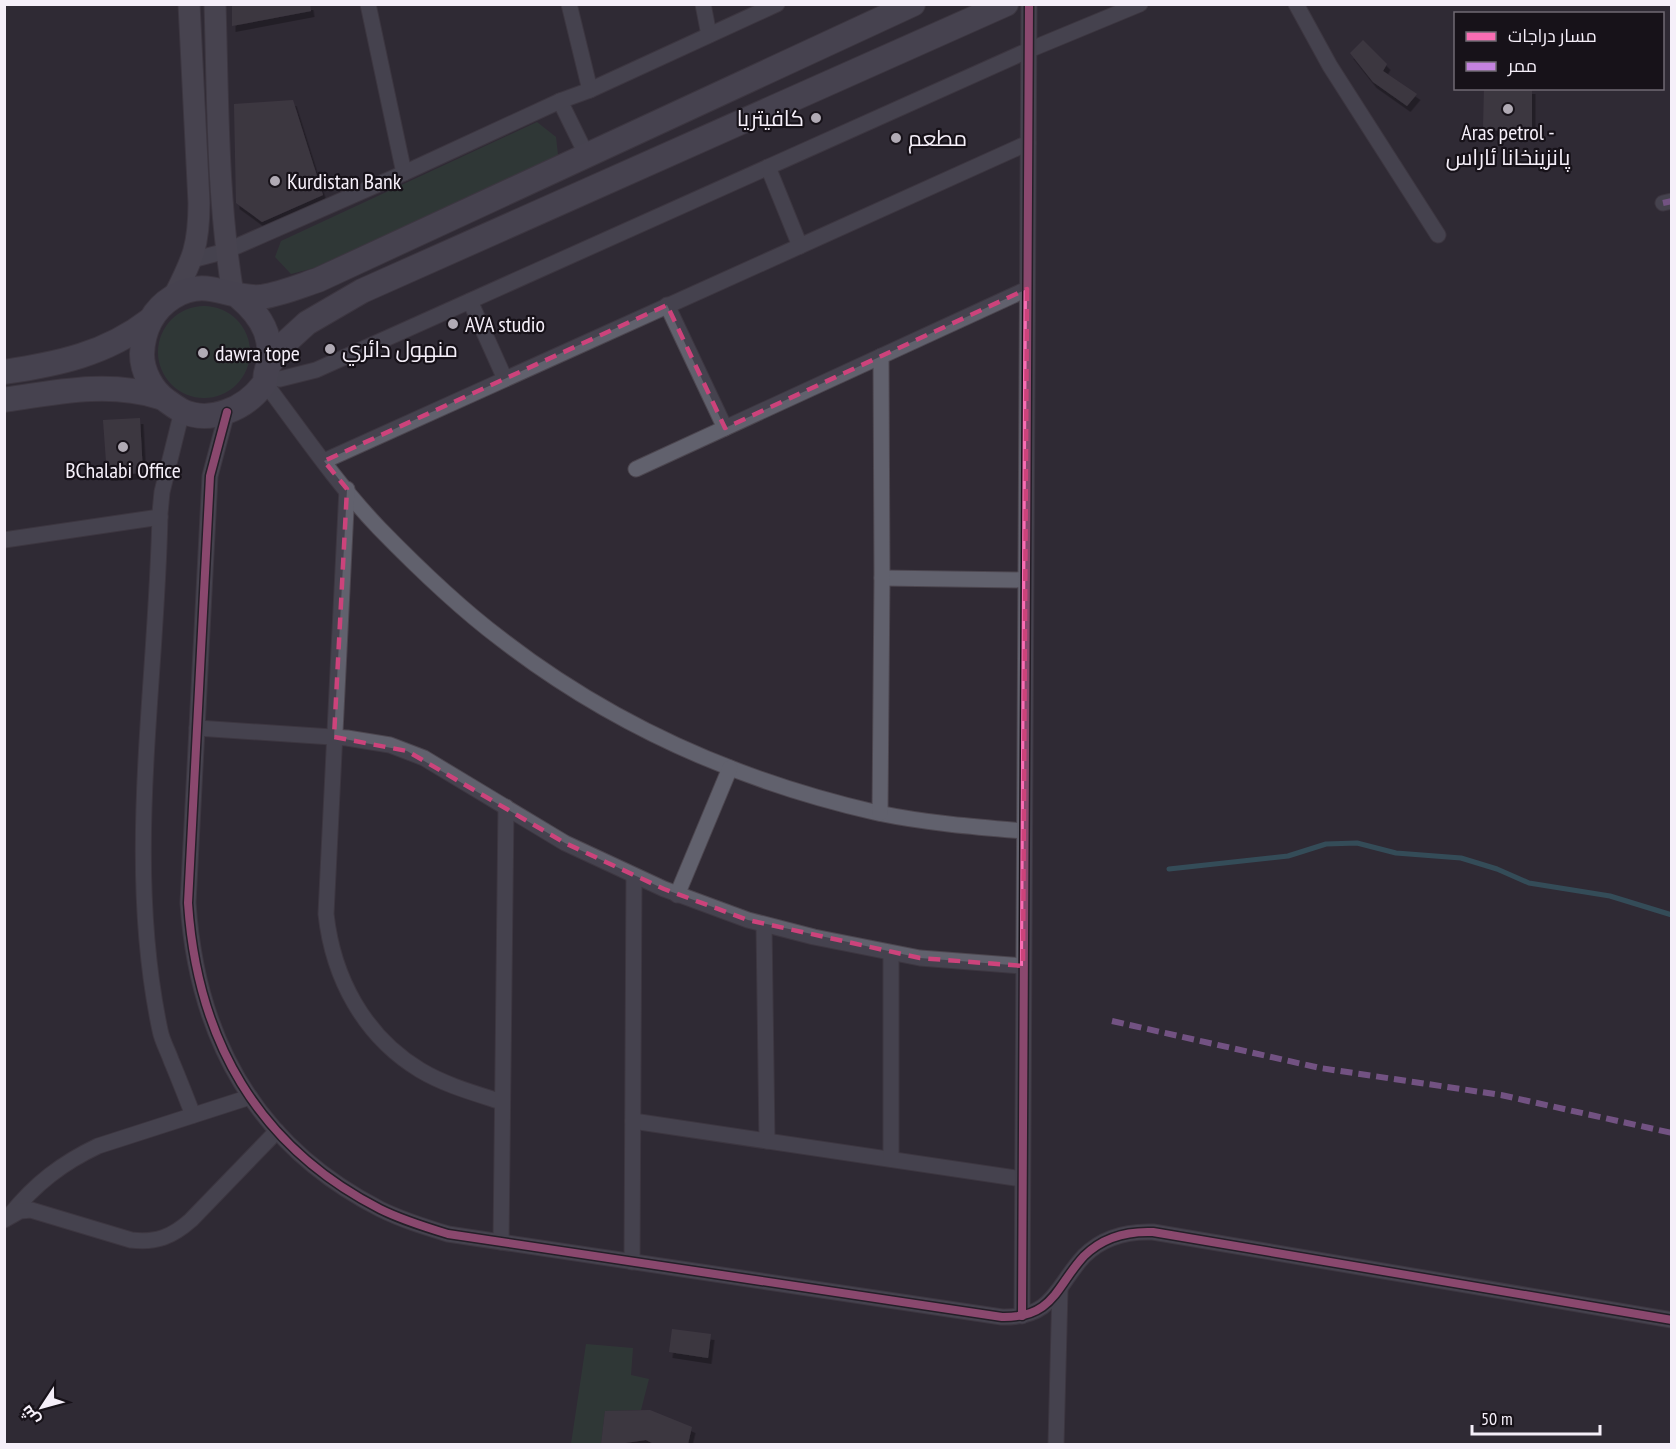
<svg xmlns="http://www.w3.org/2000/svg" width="1676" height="1449" font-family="'PT Sans Narrow',Cairo,sans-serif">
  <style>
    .green { fill: #304839 }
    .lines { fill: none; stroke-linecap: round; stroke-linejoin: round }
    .stream { stroke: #3b7683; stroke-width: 5 }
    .building { fill: #4d474f; filter: url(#shadow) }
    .street-casing { stroke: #4c464f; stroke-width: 17 }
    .secondary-casing { stroke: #4c464f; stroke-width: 23 }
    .primary-casing { stroke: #4c464f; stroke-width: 26 }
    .street { stroke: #61616d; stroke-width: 15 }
    .secondary { stroke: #646370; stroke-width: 21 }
    .primary { stroke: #636170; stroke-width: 24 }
    .quiet { stroke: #c483df; stroke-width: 6; stroke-dasharray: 12 6; stroke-linecap: butt }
    .cycleway-casing { stroke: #171219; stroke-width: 11 }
    .cycleway { stroke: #f96db3; stroke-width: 8 }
    .marked { fill: none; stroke: #cc437b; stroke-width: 4.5; stroke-dasharray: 12 8; stroke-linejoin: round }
    .poi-dot { fill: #b0aab4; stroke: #171219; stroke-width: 2 }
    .labels { text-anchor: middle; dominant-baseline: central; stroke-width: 4.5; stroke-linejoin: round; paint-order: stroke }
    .poi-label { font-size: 22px; fill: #f5eff9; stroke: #171219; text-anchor: start }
  </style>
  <defs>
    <filter id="shadow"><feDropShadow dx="3.5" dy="6" stdDeviation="0" flood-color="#0009"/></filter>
  </defs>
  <rect width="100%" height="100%" fill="#302a34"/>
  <g class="green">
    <polygon points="537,122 556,137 558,155 318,267 291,274 275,257 281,241"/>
    <circle cx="204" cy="352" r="46"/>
    <polygon points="586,1344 633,1348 631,1375 649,1379 641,1410 605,1411 601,1444 571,1444"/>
  </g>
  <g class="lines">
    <polyline class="stream" points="1169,869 1288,856 1326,844 1357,843 1396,853 1461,858 1497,869 1529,883 1610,896 1672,915"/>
  </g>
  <g class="building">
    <polygon points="232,4 310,4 311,11 232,26"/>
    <polygon points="1363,40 1387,64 1383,71 1417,94 1407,106 1373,82 1350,53"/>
    <polygon points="1484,88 1532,88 1532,131 1483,130"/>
    <polygon points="293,100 323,195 262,222 236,203 234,104"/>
    <polygon points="140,418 143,473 107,475 103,420"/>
    <polygon points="672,1329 711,1334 708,1358 669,1352"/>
    <polygon points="650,1410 692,1427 688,1444 654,1444 646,1440 618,1444 601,1444 605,1411"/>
  </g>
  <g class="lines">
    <defs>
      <g id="street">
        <polyline points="368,4 404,173"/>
        <polyline points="569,4 590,90"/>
        <polyline points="703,4 709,35"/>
        <polyline points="1296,4 1330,66 1438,235"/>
        <polyline points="560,101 587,156"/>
        <polyline points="768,167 800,246"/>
        <polyline points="1663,203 1672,201"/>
        <polyline points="192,260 226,251 404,173 560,101 590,90 777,4"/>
        <polyline points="470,301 505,379"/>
        <polyline points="667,305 725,428"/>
        <polyline points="265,377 280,379 316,370 1029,50 1140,4"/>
        <path d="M265,383C301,431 337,484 379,528C417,567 457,606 501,639C612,725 742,782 878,813C926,823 975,827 1024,831"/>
        <path d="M182,411L162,492L160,513C157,685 124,860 160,1030C162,1041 168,1051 171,1060C179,1079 186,1097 193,1115"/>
        <path d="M227,412L210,476L188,903C197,1039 257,1146 380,1209C402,1220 425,1227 448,1234L1002,1317C1054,1318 1056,1286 1084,1256C1103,1237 1127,1231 1153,1232L1672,1320"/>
        <polyline points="324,461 1028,143"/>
        <polyline points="636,469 1027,289"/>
        <path d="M347,489L326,914C333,978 364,1036 420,1070C445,1085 474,1093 502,1102"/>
        <polyline points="4,540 160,517"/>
        <polyline points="882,578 1025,580"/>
        <polyline points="197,728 347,738 390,745 424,758 565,843 664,889 748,920 814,937 920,958 1023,966"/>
        <polyline points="880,813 882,578 881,356"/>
        <polyline points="677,895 730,768"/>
        <polyline points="764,925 767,1141"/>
        <polyline points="633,1121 1022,1179"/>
        <polyline points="891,1159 891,953"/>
        <path d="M10,1215C35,1184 62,1163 98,1146L250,1097"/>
        <path d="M4,1220L20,1211L31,1210L131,1240C156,1243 172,1237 191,1220L277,1131"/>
        <polyline points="501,1242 506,807"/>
        <polyline points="632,1262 634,876"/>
        <polyline points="1022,1316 1029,4"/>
        <polyline points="1056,1444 1060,1289"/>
      </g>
      <g id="secondary">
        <path d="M215,4C218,101 217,198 233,294"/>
        <path d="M174,296C193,259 199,245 199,203L189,4"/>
      </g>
      <g id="primary">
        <path d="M239,297C263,317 276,341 266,373C265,377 266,382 263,385C245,409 210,424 182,411C177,408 171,404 167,401C152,391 142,371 142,354C143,330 152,310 173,297C207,276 229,300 261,297C281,294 300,286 318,280L913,4"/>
        <polyline points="268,366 284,344 307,323 362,291 1006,4"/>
        <path d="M4,372C58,364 106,354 150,320"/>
        <path d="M4,400C57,392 109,381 160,397"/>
      </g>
    </defs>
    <use href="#street" class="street-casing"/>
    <use href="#secondary" class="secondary-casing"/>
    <use href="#primary" class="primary-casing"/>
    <use href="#street" class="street"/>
    <use href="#secondary" class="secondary"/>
    <use href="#primary" class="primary"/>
    <g class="quiet">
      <polyline points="1663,203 1672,201"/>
      <polyline points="1112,1021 1320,1068 1501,1095 1672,1133"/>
    </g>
    <defs>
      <g id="cycleway">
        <path d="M227,412L210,476L188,903C197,1039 257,1146 380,1209C402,1220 425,1227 448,1234L1002,1317C1054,1318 1056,1286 1084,1256C1103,1237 1127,1231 1153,1232L1672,1320"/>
        <polyline points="1022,1316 1029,4"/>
      </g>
    </defs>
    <use href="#cycleway" class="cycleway-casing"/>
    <use href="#cycleway" class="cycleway"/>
  </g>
  <path d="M0 0H1676V1449H0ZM1027,289L1023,966L920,958L748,920L664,889L565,843L407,751L334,737L347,489L324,461L667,305L725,428Z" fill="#302a34" fill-opacity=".55" fill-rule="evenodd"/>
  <path class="marked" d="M1027,289L1023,966L920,958L748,920L664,889L565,843L407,751L334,737L347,489L324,461L667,305L725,428Z"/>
  <g class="poi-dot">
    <circle cx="1508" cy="109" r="6"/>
    <circle cx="816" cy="118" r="6"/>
    <circle cx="896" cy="138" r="6"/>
    <circle cx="275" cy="181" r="6"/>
    <circle cx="453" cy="324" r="6"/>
    <circle cx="330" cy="349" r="6"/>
    <circle cx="203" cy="353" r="6"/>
    <circle cx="123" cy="447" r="6"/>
  </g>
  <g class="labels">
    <g class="poi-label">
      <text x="804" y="118" text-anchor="end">كافيتريا</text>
      <text x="1508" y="132" text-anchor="middle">Aras petrol -<tspan x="1508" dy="25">پانزینخانا ئاراس</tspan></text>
      <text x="908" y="138">مطعم</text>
      <text x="287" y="181">Kurdistan Bank</text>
      <text x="465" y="324">AVA studio</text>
      <text x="342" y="349">منهول دائري</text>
      <text x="215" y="353">dawra tope</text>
      <text x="123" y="470" text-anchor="middle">BChalabi Office</text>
    </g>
  </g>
  <rect width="1676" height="1449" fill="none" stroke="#f5eff9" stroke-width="12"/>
  <rect x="1454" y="12" width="210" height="78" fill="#171219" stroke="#706a73" stroke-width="1.5"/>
  <rect x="1466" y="32" width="30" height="9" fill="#f96db3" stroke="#706a73" stroke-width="1.5"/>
  <text x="1508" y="42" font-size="18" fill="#f5eff9">مسار دراجات</text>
  <rect x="1466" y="62" width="30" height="9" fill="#c483df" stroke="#706a73" stroke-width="1.5"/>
  <text x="1508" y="72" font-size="18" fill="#f5eff9">ممر</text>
  <g transform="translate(42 1407) rotate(234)" stroke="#171219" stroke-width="4.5" paint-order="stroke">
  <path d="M0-4.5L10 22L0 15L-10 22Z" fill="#f5eff9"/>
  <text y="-9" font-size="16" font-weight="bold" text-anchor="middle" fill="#f5eff9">ش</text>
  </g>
  <path d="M1472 1425v9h128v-9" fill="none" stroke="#f5eff9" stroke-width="3"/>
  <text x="1481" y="1425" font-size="18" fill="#f5eff9" stroke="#171219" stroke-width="4.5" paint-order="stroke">50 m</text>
</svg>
